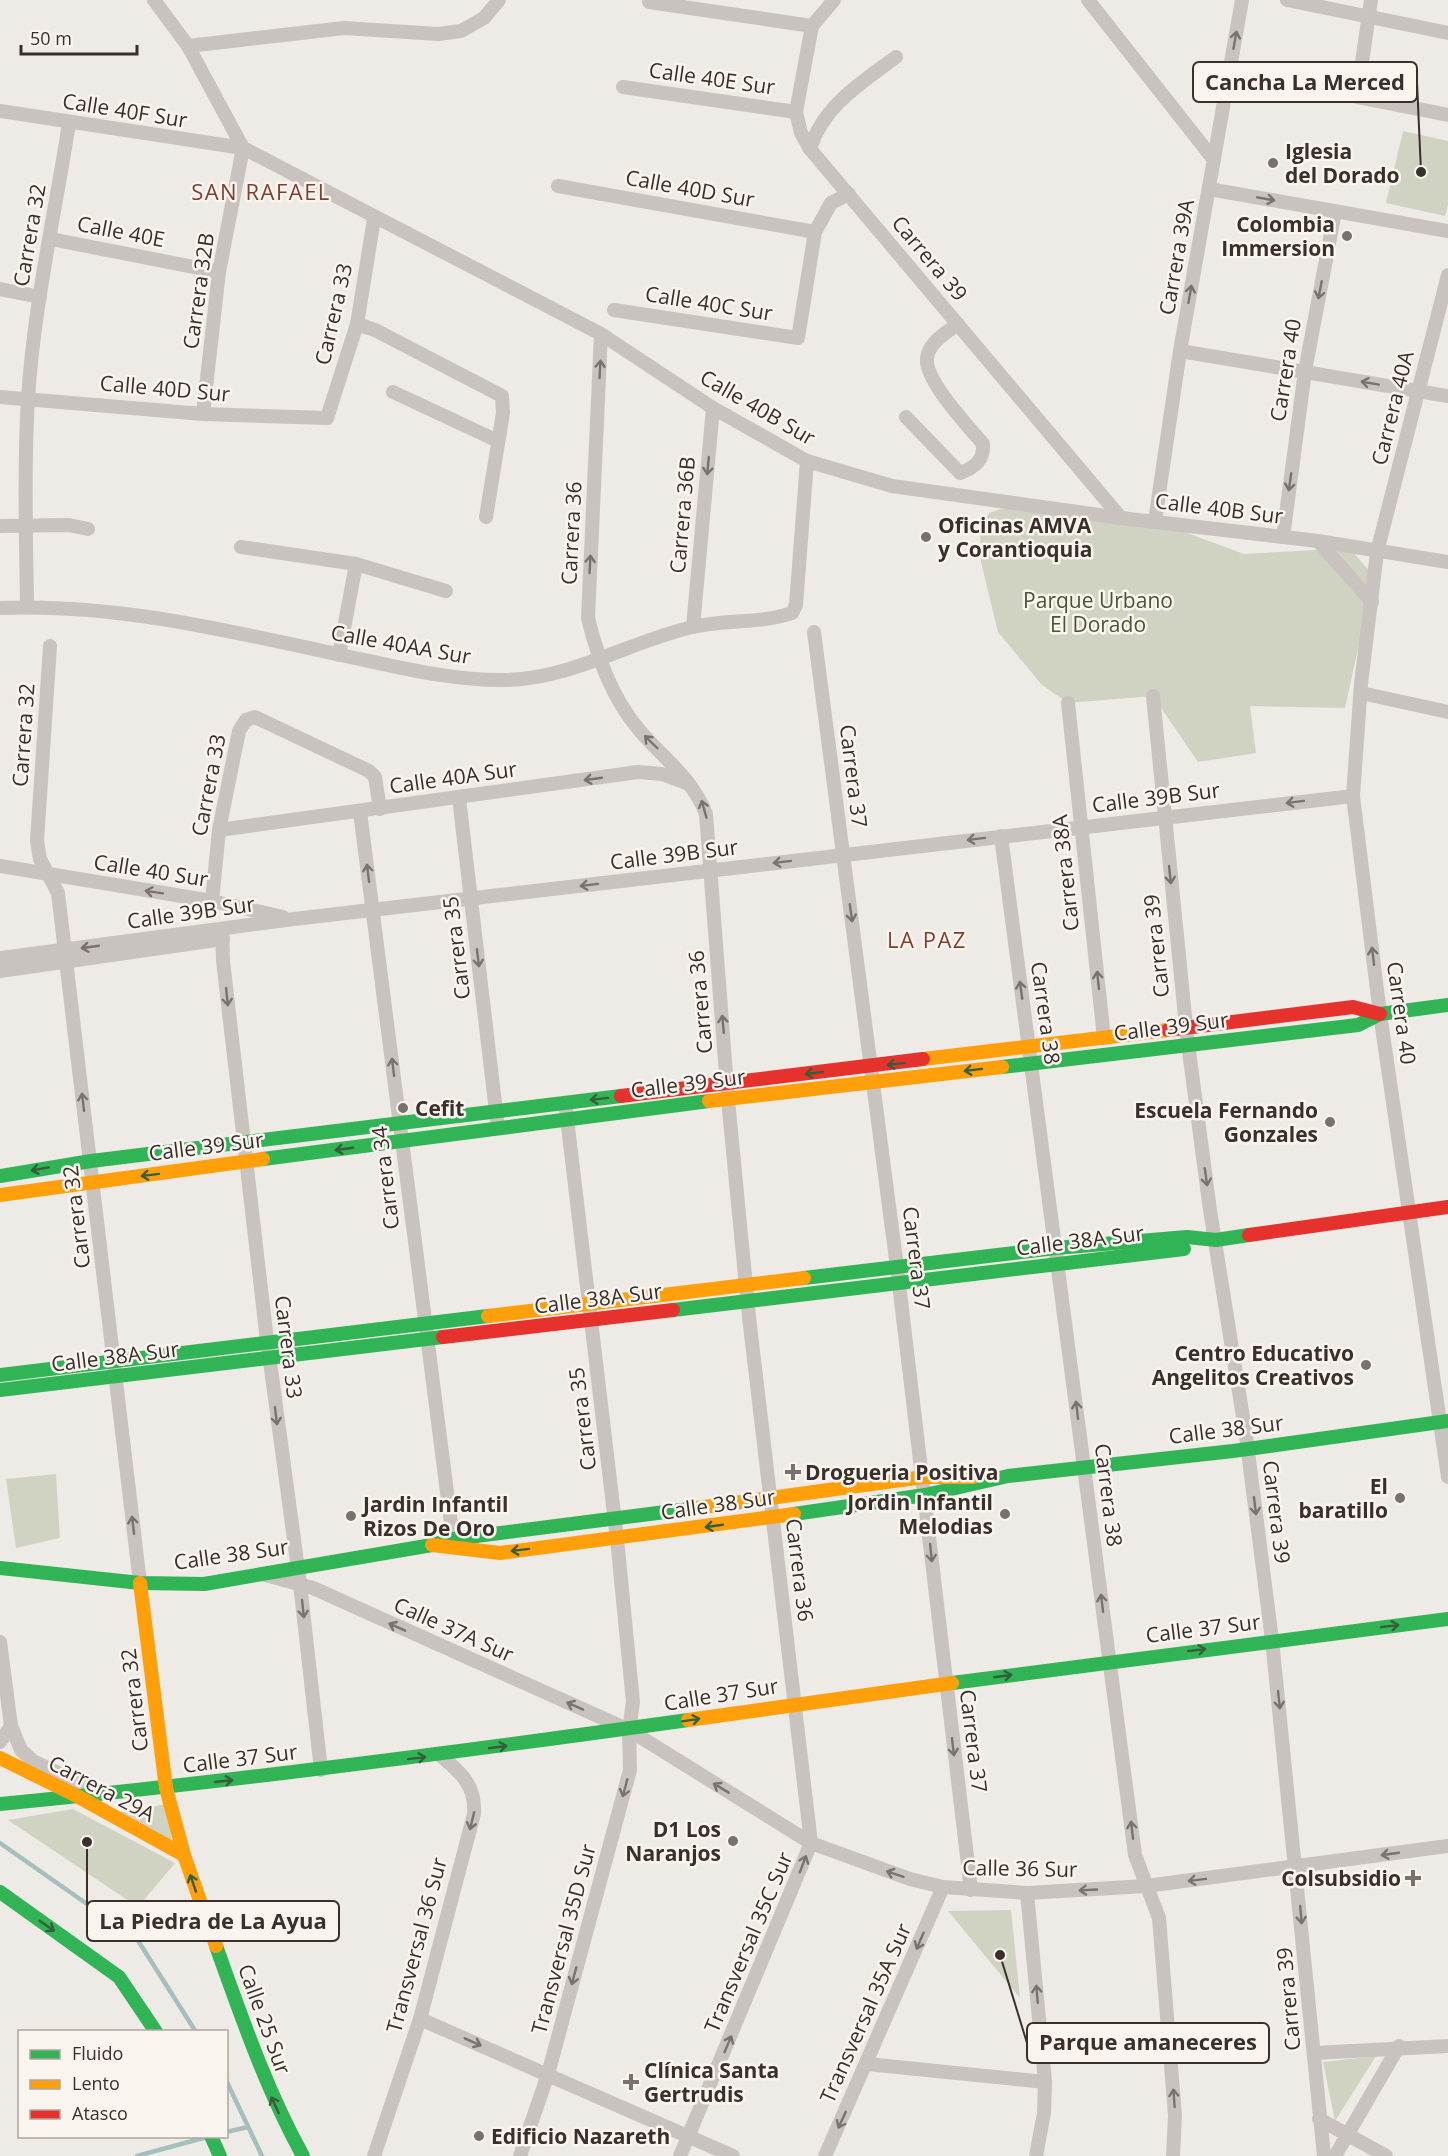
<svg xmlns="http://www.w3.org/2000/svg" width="1448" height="2156" font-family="'Open Sans',sans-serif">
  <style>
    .green { fill: #d0d3c2 }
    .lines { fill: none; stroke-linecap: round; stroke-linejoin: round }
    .stream { stroke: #a4bfbd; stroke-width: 4.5 }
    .street { stroke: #c8c3bf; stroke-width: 14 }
    .fast { stroke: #30b455; stroke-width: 14 }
    .slow { stroke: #ff9f0a; stroke-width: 14 }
    .jam { stroke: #e5322d; stroke-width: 14 }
    .oneway { stroke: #79726f }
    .oneway2 { stroke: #365e3b }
    .poi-dot { fill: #78716e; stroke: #faf4ef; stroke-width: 2 }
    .labels { text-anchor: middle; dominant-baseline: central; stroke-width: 5; stroke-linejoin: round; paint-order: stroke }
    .street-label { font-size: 21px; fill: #39302d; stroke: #faf4ef }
    .poi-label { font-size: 21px; font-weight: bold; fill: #39302d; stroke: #faf4ef; text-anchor: start }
    .park-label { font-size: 21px; fill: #4a5533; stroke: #faf4ef }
    .neighbourhood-label { font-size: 22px; letter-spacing: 1.5px; fill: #803e2e; stroke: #faf4ef }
    .leader { fill: none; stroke: #39302d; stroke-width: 2 }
    .callout-dot { fill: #39302d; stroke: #faf4ef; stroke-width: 2 }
    .callout { fill: #faf4ef; stroke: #39302d; stroke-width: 2 }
    .callout-label { font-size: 22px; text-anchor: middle; font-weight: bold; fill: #39302d }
  </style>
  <rect width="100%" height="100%" fill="#eeeae6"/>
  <g class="green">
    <polygon points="1403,131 1448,141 1448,205 1445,216 1386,203"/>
    <polygon points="1004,508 1099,522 1155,521 1244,554 1349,548 1374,576 1345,708 1250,706 1256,753 1198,762 1153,696 1068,703 1042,685 998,632 981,562 980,529 989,513"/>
    <polygon points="56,1474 60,1538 16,1548 6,1479"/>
    <polygon points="167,1804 173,1847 112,1814"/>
    <polygon points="73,1809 175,1863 138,1907 8,1820"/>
    <polygon points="1011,1910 1020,1998 948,1911"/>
    <polygon points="1376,2056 1335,2121 1323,2062"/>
  </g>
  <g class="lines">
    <g class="stream">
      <polyline points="0,1843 137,1939 196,2032"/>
      <polyline points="226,2080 262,2156"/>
      <polyline points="226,2132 248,2127"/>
      <polyline points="137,2156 207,2137"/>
    </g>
    <g class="street">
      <polyline points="154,0 188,46 243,148 219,272 203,414"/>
      <polyline points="834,0 812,26 796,112 801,133 810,149 1121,518"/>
      <polyline points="1088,0 1214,160"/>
      <polyline points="1287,0 1448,33"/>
      <polyline points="1371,0 1357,97 1448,115"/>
      <polyline points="649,2 812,26"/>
      <polyline points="188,46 344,28 438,34 461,31 484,18 499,0"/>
      <polyline points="623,87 796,112"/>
      <polyline points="0,111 243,148 601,334 713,408 807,461 892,486 1121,518 1318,541 1448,562"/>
      <path d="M810,149C823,106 861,83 896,57"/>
      <polyline points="558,186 815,232"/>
      <polyline points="1209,189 1448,231"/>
      <polyline points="51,239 219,272"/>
      <polyline points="1448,275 1377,552 1361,684 1353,796 1380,1014 1448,1477"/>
      <polyline points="0,289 40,297"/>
      <polyline points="614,310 798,338 815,232 831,203 849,194"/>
      <polyline points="357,324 375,330 502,396 503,413 486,517"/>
      <path d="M601,334L588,618C598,659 612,698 640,731C664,759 693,779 706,814L728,1100L749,1317L811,1843L680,2156"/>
      <polyline points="1180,351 1448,396"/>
      <polyline points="393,392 498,441"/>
      <polyline points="0,397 203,414 327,418 357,324 374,219"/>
      <path d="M906,417L960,473C975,467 984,461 983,444C969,427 924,380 927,358C929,342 946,333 958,324"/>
      <polyline points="1155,521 1180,351 1242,0"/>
      <polyline points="0,526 69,525 88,529"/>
      <polyline points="1283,537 1305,371 1335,212"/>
      <polyline points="1318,541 1372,602"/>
      <polyline points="241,547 356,564"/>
      <path d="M27,607C26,537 24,467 28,398C34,305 55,214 69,123"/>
      <path d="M0,608C115,603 229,631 341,655C395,666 450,681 506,680C572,679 630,641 693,627C725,619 760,624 792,613L796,605L807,461"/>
      <polyline points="693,627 713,408"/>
      <polyline points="814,632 897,1267 971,1890"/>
      <polyline points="50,646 37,841 40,859 58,893 140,1583"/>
      <polyline points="339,655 356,564 446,591"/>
      <polyline points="1361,693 1448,712"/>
      <polyline points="1153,696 1187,1036 1210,1210 1246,1436 1272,1640 1324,2156"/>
      <polyline points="1068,703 1104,1038"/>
      <polyline points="459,798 497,1120"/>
      <polyline points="360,812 453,1539"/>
      <polyline points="219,830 638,772 662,774 689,784"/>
      <polyline points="1001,836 1135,1855 1159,1918 1175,2115 1173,2156"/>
      <polyline points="0,866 212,901 283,917"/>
      <polyline points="212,901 219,830 239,731 246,720 255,717 369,771 375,777 380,809"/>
      <polyline points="222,929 223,961 266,1332 300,1584 321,1770"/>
      <polyline points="0,958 294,919 1353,796"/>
      <polyline points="0,971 223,939"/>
      <polyline points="262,1574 313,1588 629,1730 811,1843 910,1879 943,1887 1027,1893 1146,1886 1448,1846"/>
      <polyline points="0,1642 11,1726 0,1742"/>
      <polyline points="11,1726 21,1750 33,1761 102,1794"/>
      <polyline points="1027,1893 1045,2082 1044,2113 1036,2156"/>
      <polyline points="420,2019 733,2156"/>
      <polyline points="1314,2053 1448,2046"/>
      <polyline points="867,2064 1045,2082"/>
      <polyline points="1319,2119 1386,2156"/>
      <path d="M374,2156L420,2019L474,1814C476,1785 461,1773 440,1755"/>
      <polyline points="520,2156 548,2074 630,1770 629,1730 633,1702 617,1539 566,1110"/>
      <polyline points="825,2156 943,1887"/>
      <polyline points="1335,2156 1399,2046"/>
    </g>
    <g class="fast">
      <polyline points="1002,1067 1358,1025 1380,1014 1448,1005"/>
      <polyline points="263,1159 709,1101"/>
      <polyline points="0,1176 91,1161 621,1096"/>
      <polyline points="804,1278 1056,1248 1187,1237 1216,1240 1249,1235"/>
      <polyline points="673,1310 1184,1249"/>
      <polyline points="0,1375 488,1316"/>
      <polyline points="0,1390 443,1337"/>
      <polyline points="794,1514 925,1495 1008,1476 1233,1451 1448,1421"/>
      <polyline points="0,1568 140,1583 204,1584 432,1545 453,1539 697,1508"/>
      <polyline points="952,1683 1448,1619"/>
      <path d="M0,1804C230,1782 459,1752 688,1720"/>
      <polyline points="0,1892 119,1977 156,2032"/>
      <path d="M216,1946C242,2018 266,2089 303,2156"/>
      <polyline points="211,2136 220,2156"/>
    </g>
    <g class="slow">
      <polyline points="923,1059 1168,1030"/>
      <polyline points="709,1101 1002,1067"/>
      <polyline points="0,1195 263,1159"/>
      <polyline points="488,1316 804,1278"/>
      <polyline points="697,1508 923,1477 973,1477"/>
      <polyline points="432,1545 500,1553 794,1514"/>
      <polyline points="140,1583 166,1788 184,1855 216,1946"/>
      <polyline points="688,1720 952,1683"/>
      <polyline points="0,1758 77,1796 184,1855"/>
    </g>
    <g class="jam">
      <polyline points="1168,1030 1353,1007 1380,1014"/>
      <polyline points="621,1096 923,1059"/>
      <polyline points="1249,1235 1448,1207"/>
      <polyline points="443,1337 673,1310"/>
    </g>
  </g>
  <defs><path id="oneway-shaft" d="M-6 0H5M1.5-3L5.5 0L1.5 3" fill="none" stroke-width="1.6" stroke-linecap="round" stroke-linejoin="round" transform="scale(1.5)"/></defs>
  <g class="oneway">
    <use href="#oneway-shaft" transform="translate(1235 40) rotate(-80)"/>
    <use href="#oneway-shaft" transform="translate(1266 199) rotate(10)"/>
    <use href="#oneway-shaft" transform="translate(1320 290) rotate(101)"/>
    <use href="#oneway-shaft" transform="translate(1190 294) rotate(-80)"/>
    <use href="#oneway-shaft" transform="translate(600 369) rotate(-87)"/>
    <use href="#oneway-shaft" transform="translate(1370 383) rotate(-170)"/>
    <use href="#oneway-shaft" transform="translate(708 466) rotate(95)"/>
    <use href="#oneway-shaft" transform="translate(1290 482) rotate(98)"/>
    <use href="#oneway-shaft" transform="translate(590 564) rotate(-87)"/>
    <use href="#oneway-shaft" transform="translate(651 742) rotate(-136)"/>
    <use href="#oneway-shaft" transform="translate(593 779) rotate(172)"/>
    <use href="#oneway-shaft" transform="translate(1295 802) rotate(173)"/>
    <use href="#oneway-shaft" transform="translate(704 809) rotate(-106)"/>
    <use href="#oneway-shaft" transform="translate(976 839) rotate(173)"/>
    <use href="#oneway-shaft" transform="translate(782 862) rotate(173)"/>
    <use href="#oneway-shaft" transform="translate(368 873) rotate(-97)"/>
    <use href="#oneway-shaft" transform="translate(1170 875) rotate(84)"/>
    <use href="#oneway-shaft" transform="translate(589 885) rotate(173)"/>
    <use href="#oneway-shaft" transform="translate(154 892) rotate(-171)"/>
    <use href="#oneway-shaft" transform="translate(851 913) rotate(82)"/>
    <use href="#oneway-shaft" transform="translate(90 947) rotate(172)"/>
    <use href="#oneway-shaft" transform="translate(1373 956) rotate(-97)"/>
    <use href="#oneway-shaft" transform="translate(478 958) rotate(83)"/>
    <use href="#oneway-shaft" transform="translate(1098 980) rotate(-96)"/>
    <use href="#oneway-shaft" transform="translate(1021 990) rotate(-98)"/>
    <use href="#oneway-shaft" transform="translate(227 997) rotate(84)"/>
    <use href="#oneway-shaft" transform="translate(723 1024) rotate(-95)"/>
    <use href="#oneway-shaft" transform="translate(393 1067) rotate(-97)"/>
    <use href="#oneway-shaft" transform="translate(83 1102) rotate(-97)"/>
    <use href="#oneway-shaft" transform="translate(1206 1177) rotate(82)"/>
    <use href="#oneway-shaft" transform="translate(1077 1410) rotate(-97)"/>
    <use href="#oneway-shaft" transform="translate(276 1416) rotate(83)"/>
    <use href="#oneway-shaft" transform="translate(1255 1506) rotate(83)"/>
    <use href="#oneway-shaft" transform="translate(133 1525) rotate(-97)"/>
    <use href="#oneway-shaft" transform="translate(931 1553) rotate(84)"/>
    <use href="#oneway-shaft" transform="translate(1102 1603) rotate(-97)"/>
    <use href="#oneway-shaft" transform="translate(303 1609) rotate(84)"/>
    <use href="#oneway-shaft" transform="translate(397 1627) rotate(-156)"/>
    <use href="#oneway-shaft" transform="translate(1279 1700) rotate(84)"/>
    <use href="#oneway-shaft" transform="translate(575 1706) rotate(-156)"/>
    <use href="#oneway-shaft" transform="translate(953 1747) rotate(83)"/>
    <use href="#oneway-shaft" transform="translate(625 1788) rotate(105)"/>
    <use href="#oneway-shaft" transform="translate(721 1788) rotate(-149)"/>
    <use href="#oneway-shaft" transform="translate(472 1821) rotate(104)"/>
    <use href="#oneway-shaft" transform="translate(1132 1830) rotate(-97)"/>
    <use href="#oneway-shaft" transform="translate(1390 1854) rotate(172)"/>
    <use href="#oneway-shaft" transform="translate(803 1864) rotate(-69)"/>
    <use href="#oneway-shaft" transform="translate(895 1874) rotate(-161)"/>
    <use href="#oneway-shaft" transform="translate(1197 1880) rotate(173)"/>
    <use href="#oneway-shaft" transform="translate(1088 1890) rotate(177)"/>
    <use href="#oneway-shaft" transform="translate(1301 1915) rotate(85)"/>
    <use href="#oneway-shaft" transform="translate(920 1941) rotate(113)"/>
    <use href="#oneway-shaft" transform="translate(574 1976) rotate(105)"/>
    <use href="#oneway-shaft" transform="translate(1037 1994) rotate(-95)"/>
    <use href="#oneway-shaft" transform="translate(473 2042) rotate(24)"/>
    <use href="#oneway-shaft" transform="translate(728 2044) rotate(-67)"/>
    <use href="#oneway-shaft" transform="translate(1174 2098) rotate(-94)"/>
    <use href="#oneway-shaft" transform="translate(842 2120) rotate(115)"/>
  </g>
  <g class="oneway2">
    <use href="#oneway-shaft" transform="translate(896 1064) rotate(173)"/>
    <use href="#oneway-shaft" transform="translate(973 1070) rotate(173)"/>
    <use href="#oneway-shaft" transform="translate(814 1073) rotate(173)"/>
    <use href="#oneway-shaft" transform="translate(599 1099) rotate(173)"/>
    <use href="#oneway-shaft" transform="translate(344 1149) rotate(172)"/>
    <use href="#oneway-shaft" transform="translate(40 1169) rotate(170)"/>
    <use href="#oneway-shaft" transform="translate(150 1175) rotate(173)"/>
    <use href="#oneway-shaft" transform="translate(714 1526) rotate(172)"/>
    <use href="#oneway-shaft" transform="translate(520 1550) rotate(173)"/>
    <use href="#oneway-shaft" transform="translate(1390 1626) rotate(-7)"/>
    <use href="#oneway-shaft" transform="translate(1197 1650) rotate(-7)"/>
    <use href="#oneway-shaft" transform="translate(1003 1676) rotate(-8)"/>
    <use href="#oneway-shaft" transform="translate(691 1720) rotate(-9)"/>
    <use href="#oneway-shaft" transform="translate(498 1747) rotate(-8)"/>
    <use href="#oneway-shaft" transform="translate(417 1758) rotate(-7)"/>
    <use href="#oneway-shaft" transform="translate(224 1781) rotate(-6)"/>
    <use href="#oneway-shaft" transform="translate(193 1883) rotate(-109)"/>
    <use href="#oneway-shaft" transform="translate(47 1926) rotate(35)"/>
    <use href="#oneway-shaft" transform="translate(275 2105) rotate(-115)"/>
  </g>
  <g class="poi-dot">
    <circle cx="1273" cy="163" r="6"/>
    <circle cx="1347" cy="236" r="6"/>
    <circle cx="926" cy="537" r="6"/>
    <circle cx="403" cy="1108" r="6"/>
    <circle cx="1330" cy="1122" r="6"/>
    <circle cx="1366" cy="1365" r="6"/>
    <path d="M790 1463h6v6h6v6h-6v6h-6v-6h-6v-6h6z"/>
    <circle cx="1400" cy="1498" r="6"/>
    <circle cx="1005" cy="1514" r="6"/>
    <circle cx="351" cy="1516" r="6"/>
    <circle cx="733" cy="1841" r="6"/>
    <path d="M1410 1869h6v6h6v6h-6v6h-6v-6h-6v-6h6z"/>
    <path d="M628 2073h6v6h6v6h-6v6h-6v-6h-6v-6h6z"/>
    <circle cx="479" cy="2136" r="6"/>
  </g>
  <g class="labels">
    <g class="street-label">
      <text transform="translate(712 78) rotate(8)">Calle 40E Sur</text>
      <text transform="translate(125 110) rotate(9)">Calle 40F Sur</text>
      <text transform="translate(690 188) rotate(10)">Calle 40D Sur</text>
      <text transform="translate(121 231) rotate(11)">Calle 40E</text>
      <text transform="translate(29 235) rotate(-80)">Carrera 32</text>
      <text transform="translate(1176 257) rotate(-80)">Carrera 39A</text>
      <text transform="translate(930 258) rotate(50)">Carrera 39</text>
      <text transform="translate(198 291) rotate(-82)">Carrera 32B</text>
      <text transform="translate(709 303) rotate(9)">Calle 40C Sur</text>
      <text transform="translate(333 314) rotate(-77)">Carrera 33</text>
      <text transform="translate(1285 370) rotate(-81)">Carrera 40</text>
      <text transform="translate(165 388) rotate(5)">Calle 40D Sur</text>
      <text transform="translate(758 407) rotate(30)">Calle 40B Sur</text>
      <text transform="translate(1392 408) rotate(-76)">Carrera 40A</text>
      <text transform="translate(1219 508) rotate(7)">Calle 40B Sur</text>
      <text transform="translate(682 515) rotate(-85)">Carrera 36B</text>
      <text transform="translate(571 533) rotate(-87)">Carrera 36</text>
      <text transform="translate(401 644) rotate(10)">Calle 40AA Sur</text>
      <text transform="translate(23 735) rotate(-86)">Carrera 32</text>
      <text transform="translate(854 776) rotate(83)">Carrera 37</text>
      <text transform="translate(453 777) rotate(-8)">Calle 40A Sur</text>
      <text transform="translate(208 785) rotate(-79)">Carrera 33</text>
      <text transform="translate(1156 797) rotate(-7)">Calle 39B Sur</text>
      <text transform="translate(674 854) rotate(-7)">Calle 39B Sur</text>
      <text transform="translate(151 870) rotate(9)">Calle 40 Sur</text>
      <text transform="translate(1065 873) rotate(-96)">Carrera 38A</text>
      <text transform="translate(191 912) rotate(-8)">Calle 39B Sur</text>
      <text transform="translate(1156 946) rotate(-96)">Carrera 39</text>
      <text transform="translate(456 948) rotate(-97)">Carrera 35</text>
      <text transform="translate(700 1002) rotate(-95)">Carrera 36</text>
      <text transform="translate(1046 1013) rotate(82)">Carrera 38</text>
      <text transform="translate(1402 1013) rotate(82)">Carrera 40</text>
      <text transform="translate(1171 1026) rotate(-7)">Calle 39 Sur</text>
      <text transform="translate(688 1083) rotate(-7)">Calle 39 Sur</text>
      <text transform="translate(206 1146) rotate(-7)">Calle 39 Sur</text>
      <text transform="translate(385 1178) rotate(-97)">Carrera 34</text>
      <text transform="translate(76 1217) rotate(-97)">Carrera 32</text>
      <text transform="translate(1080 1240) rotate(-7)">Calle 38A Sur</text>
      <text transform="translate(917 1258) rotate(83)">Carrera 37</text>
      <text transform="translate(598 1298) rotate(-7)">Calle 38A Sur</text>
      <text transform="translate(289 1347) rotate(83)">Carrera 33</text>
      <text transform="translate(115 1356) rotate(-7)">Calle 38A Sur</text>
      <text transform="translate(582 1419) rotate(-97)">Carrera 35</text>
      <text transform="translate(1226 1429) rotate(-7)">Calle 38 Sur</text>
      <text transform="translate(1109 1495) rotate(83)">Carrera 38</text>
      <text transform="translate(718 1504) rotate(-8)">Calle 38 Sur</text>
      <text transform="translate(1277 1512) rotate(83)">Carrera 39</text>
      <text transform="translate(231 1554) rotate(-8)">Calle 38 Sur</text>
      <text transform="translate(800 1570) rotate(83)">Carrera 36</text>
      <text transform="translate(1203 1628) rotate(-7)">Calle 37 Sur</text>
      <text transform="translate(454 1629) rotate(24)">Calle 37A Sur</text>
      <text transform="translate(721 1694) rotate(-9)">Calle 37 Sur</text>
      <text transform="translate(134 1700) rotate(-97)">Carrera 32</text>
      <text transform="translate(974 1741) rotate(83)">Carrera 37</text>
      <text transform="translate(240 1758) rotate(-7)">Calle 37 Sur</text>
      <text transform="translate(102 1788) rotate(28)">Carrera 29A</text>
      <text transform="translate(1020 1868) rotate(1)">Calle 36 Sur</text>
      <text transform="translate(563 1939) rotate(-75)">Transversal 35D Sur</text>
      <text transform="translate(748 1942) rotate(-67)">Transversal 35C Sur</text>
      <text transform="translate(416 1945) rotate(-75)">Transversal 36 Sur</text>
      <text transform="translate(1288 1999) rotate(-95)">Carrera 39</text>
      <text transform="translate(865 2013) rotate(-66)">Transversal 35A Sur</text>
      <text transform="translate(265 2019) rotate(70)">Calle 25 Sur</text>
    </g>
    <g class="poi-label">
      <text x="1285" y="151">Iglesia<tspan x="1285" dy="24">del Dorado</tspan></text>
      <text x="1335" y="224" text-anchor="end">Colombia<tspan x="1335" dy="24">Immersion</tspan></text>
      <text x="938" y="525">Oficinas AMVA<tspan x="938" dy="24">y Corantioquia</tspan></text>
      <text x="415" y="1108">Cefit</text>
      <text x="1318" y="1110" text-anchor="end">Escuela Fernando<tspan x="1318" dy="24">Gonzales</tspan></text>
      <text x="1354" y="1353" text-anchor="end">Centro Educativo<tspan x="1354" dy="24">Angelitos Creativos</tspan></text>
      <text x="805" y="1472">Drogueria Positiva</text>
      <text x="1388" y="1486" text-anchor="end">El<tspan x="1388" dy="24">baratillo</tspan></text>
      <text x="993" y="1502" text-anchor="end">Jordin Infantil<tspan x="993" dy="24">Melodias</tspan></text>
      <text x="363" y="1504">Jardin Infantil<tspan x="363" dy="24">Rizos De Oro</tspan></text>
      <text x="721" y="1829" text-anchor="end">D1 Los<tspan x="721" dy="24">Naranjos</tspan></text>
      <text x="1401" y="1878" text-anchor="end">Colsubsidio</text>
      <text x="644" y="2070">Clínica Santa<tspan x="644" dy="24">Gertrudis</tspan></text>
      <text x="491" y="2136">Edificio Nazareth</text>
    </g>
    <g class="park-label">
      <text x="1098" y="600">Parque Urbano<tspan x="1098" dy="24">El Dorado</tspan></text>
    </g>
    <g class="neighbourhood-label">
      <text x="261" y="191">SAN RAFAEL</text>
      <text x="927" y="939">LA PAZ</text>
    </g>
  </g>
  <path class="leader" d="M1421 172L1417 82M87 1842L87 1921M1000 1955L1027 2043"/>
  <g class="callout-dot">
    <circle cx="1421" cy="172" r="6"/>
    <circle cx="87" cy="1842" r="6"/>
    <circle cx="1000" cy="1955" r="6"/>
  </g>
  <g class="callout">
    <rect x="1193" y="62" width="224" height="40" rx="6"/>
    <rect x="87" y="1901" width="252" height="40" rx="6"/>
    <rect x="1027" y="2023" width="242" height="40" rx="6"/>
  </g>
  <g class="callout-label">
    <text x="1305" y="90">Cancha La Merced</text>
    <text x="213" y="1929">La Piedra de La Ayua</text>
    <text x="1148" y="2050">Parque amaneceres</text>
  </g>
  <rect x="18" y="2030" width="210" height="108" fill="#faf4ef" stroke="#ada6a1" stroke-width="1.5"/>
  <rect x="30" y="2050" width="30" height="9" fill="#30b455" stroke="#ada6a1" stroke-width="1.5"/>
  <text x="72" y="2060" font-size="18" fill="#39302d">Fluido</text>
  <rect x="30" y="2080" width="30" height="9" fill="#ff9f0a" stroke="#ada6a1" stroke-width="1.5"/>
  <text x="72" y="2090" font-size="18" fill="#39302d">Lento</text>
  <rect x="30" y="2110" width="30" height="9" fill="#e5322d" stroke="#ada6a1" stroke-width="1.5"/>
  <text x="72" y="2120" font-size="18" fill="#39302d">Atasco</text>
  <path d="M21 45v9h116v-9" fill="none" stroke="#39302d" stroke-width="3"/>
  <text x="30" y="45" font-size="18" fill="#39302d" stroke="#faf4ef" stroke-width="4.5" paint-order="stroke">50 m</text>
</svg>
